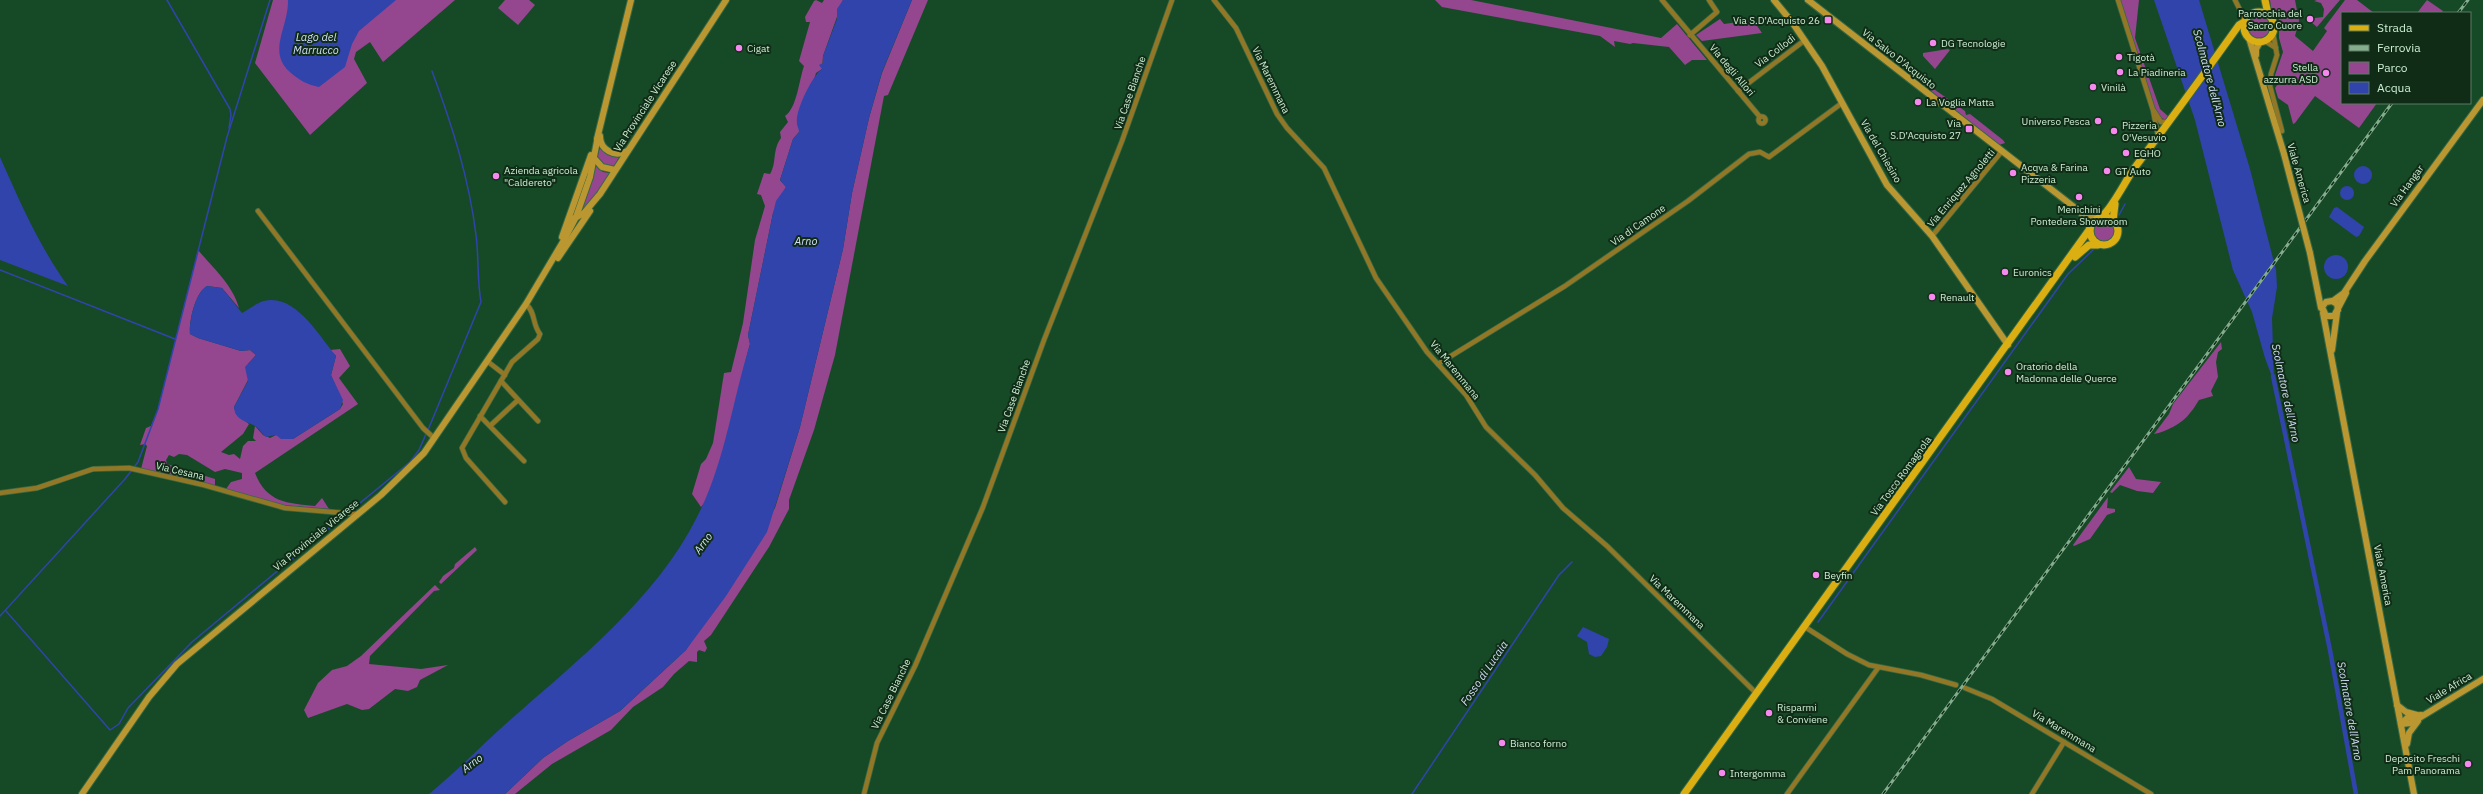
<svg xmlns="http://www.w3.org/2000/svg" width="2483" height="794" font-family="'IBM Plex Sans',sans-serif">
  <style>
    .green { fill: #94468f }
    .water { fill: #3044ac }
    .lines { fill: none; stroke-linecap: round; stroke-linejoin: round }
    .stream { stroke: #3044ac; stroke-width: 1.5 }
    .canal { stroke: #3044ac; stroke-width: 4.5 }
    .street-casing { stroke: #376845; stroke-width: 6 }
    .secondary-casing { stroke: #376845; stroke-width: 8 }
    .primary-casing { stroke: #376845; stroke-width: 9 }
    .street { stroke: #927726; stroke-width: 4.5 }
    .secondary { stroke: #ba9730; stroke-width: 6 }
    .primary { stroke: #dbaf11; stroke-width: 7 }
    .rail-casing { stroke: #84ad8e; stroke-width: 3 }
    .rail { stroke: #102c17; stroke-width: 1.5; stroke-dasharray: 4.5; stroke-linecap: butt }
    .secondary-bridge-casing { stroke: #376845; stroke-width: 8; stroke-linecap: butt }
    .secondary-bridge { stroke: #ba9730; stroke-width: 6 }
    .poi-dot { fill: #f689ee; stroke: #102c17; stroke-width: 1.5 }
    .labels { text-anchor: middle; dominant-baseline: central; stroke-width: 4; stroke-linejoin: round; paint-order: stroke }
    .poi-label { font-size: 10px; fill: #cceed2; stroke: #102c17; text-anchor: start }
    .street-label { font-size: 10px; fill: #cceed2; stroke: #102c17 }
    .water-label { font-size: 11px; font-style: italic; fill: #d5dffb; stroke: #102c17 }
  </style>
  <rect width="100%" height="100%" fill="#164a26"/>
  <g class="green">
    <polygon points="273,0 455,0 383,62 370,42 356,52 354,59 367,83 310,135 255,63"/>
    <polygon points="505,0 529,0 535,5 518,25 498,8"/>
    <path d="M816,0L822,3L824,0H843L823,56L822,69L816,73L799,132L793,139L780,180L786,187L773,213L748,335L750,344C742,371 717,495 701,507L692,494L701,464L706,459L713,443L724,373L731,372L743,323L755,240L765,206L761,195L757,194L764,173L770,174C777,163 772,150 781,138L780,132L788,122L785,116C797,108 799,80 804,66L799,61L810,22H806L805,17L814,1Z"/>
    <polygon points="912,0 928,0 888,95 884,96 835,355 814,430 789,500 789,509 769,547 711,635 704,641 707,648 705,652 699,650 697,652 697,662 689,661 674,674 663,687 633,707 611,730 552,764 515,794 505,794 543,758 568,741 620,711 686,650 775,508 800,427 843,249 852,193 869,118 882,73"/>
    <polygon points="1435,0 1471,0 1661,38 1677,24 1707,60 1692,60 1685,65 1669,47 1633,43 1630,44 1614,41 1615,47 1600,36 1442,7"/>
    <polygon points="2120,0 2139,0 2135,38 2160,109 2169,117 2167,120 2161,118 2155,108"/>
    <polygon points="2270,0 2295,0 2299,21 2295,36 2313,51 2327,31 2324,28 2345,0 2357,0 2374,13 2342,13 2342,103 2377,103 2359,128 2315,96 2295,123 2293,124 2288,105 2278,98 2275,88 2280,81 2275,81 2274,78 2283,52 2279,38 2279,19 2271,8"/>
    <polygon points="2317,0 2340,0 2317,27 2311,22 2315,18 2323,17 2324,9 2321,3 2314,1"/>
    <polygon points="2427,0 2443,11 2441,13 2417,13"/>
    <circle cx="2259" cy="27" r="12"/>
    <polygon points="1720,19 1724,24 1753,20 1762,33 1702,41 1696,35"/>
    <polygon points="1948,49 1950,50 1935,69 1923,56 1923,53"/>
    <polygon points="1931,87 1965,111 1966,115 1970,114 2003,140 2005,143 1999,145 1931,91"/>
    <polygon points="600,147 608,155 619,157 613,168 605,167 597,159"/>
    <polygon points="596,166 603,172 610,173 588,207 579,213"/>
    <circle cx="2103" cy="231" r="12"/>
    <path d="M198,250C213,268 233,285 239,308L222,288L207,286C195,293 189,321 190,334L198,338L241,351L250,350L256,355L248,364V380L234,407L236,414L249,424L243,434L221,452L229,455L234,454L240,459L243,446L248,441H256L253,438L255,426L263,435L270,438L276,435L293,439L340,409L343,404L331,375L336,356L330,350L340,349L350,366L339,378L358,404L255,473C267,503 287,503 315,506L322,498L329,509L281,505L226,489L231,482L242,479V473L225,469L215,472L187,455L179,454L174,457L169,455L166,460L167,464L215,479V487L141,469L147,446L145,444L140,445L146,428L151,426L158,409Z"/>
    <path d="M2221,342L2222,349L2218,352L2216,362L2218,377L2211,391L2213,396L2199,400C2196,404 2194,409 2190,413C2183,423 2166,432 2154,434L2169,414L2173,404Z"/>
    <polygon points="2129,467 2136,479 2161,482 2153,493 2137,491 2120,485 2112,493 2110,492"/>
    <polygon points="2108,497 2107,508 2115,509 2115,512 2107,515 2090,539 2074,546 2073,545"/>
    <polygon points="475,547 477,550 441,584 439,582 443,576 454,568 455,564"/>
    <polygon points="435,585 440,590 434,591 370,656 369,664 421,669 448,665 420,680 417,687 408,691 395,689 369,709 362,710 347,704 308,718 304,710 318,683 332,670 347,666 361,656"/>
  </g>
  <g class="water">
    <path d="M288,0H396L359,31L352,44L345,67L319,87C308,85 299,80 291,73C266,52 289,27 288,0Z"/>
    <path d="M843,0H912L882,72L869,118L852,193L843,249L800,427L767,532L726,596L686,650L620,711L568,741L543,758L505,794H429C457,771 482,745 509,721C576,662 657,598 697,517C725,463 732,402 750,344L748,335L773,213L776,201L786,187L780,180L793,139L799,132C799,128 797,127 797,123C795,111 812,76 822,69L819,65L823,63V56L837,19V9Z"/>
    <polygon points="2154,0 2199,0 2250,169 2276,270 2277,287 2272,318 2274,382 2265,358 2252,312 2233,270 2195,120"/>
    <path d="M0,157C20,202 39,246 68,286L0,260Z"/>
    <circle cx="2363" cy="175" r="9"/>
    <circle cx="2347" cy="193" r="7"/>
    <polygon points="2337,207 2364,227 2359,236 2356,237 2329,217 2334,208"/>
    <circle cx="2336" cy="267" r="12"/>
    <path d="M207,286L222,288L242,313C250,309 256,303 264,301C295,293 319,336 336,356L331,375L343,400L340,409L293,439H281L276,435L266,437C262,434 259,428 255,426C246,421 235,420 234,407L248,381L245,367L256,355L250,350L241,351L198,338L190,334C189,321 195,293 207,286Z"/>
    <polygon points="1583,627 1609,639 1607,647 1601,656 1595,657 1589,654 1587,642 1577,636"/>
  </g>
  <g class="lines">
    <g class="stream">
      <polyline points="167,0 230,109 231,115 229,128"/>
      <polyline points="2119,215 2125,204"/>
      <polyline points="0,270 175,339"/>
      <path d="M428,430L481,302C477,280 479,258 476,235C469,178 452,125 432,71"/>
      <polyline points="349,512 410,462 419,450 426,434"/>
      <polyline points="6,611 110,730 119,724 128,708 192,642 346,514"/>
      <polyline points="0,616 125,479 138,462 158,409 227,137 270,0"/>
      <polyline points="1818,622 2068,274 2093,250"/>
      <polyline points="1412,794 1559,575 1572,562"/>
    </g>
    <polyline class="canal" points="2273,376 2330,650 2356,794"/>
    <defs>
      <g id="street">
        <polyline points="1214,0 1236,28 1277,114 1287,128 1324,168 1376,278 1427,352 1466,395 1486,427 1535,475 1563,508 1607,546 1757,694"/>
        <polyline points="1662,0 1760,117"/>
        <polyline points="2118,0 2153,110 2158,136"/>
        <polyline points="2235,0 2245,20"/>
        <polyline points="2273,33 2277,55 2271,74 2270,86 2282,131"/>
        <polyline points="1690,35 1717,12 1709,0"/>
        <polyline points="2265,41 2276,48"/>
        <polyline points="1738,91 1805,40"/>
        <polyline points="2154,111 2161,122 2168,122"/>
        <circle cx="1762" cy="120" r="3.5"/>
        <polyline points="258,211 423,428 434,438"/>
        <polyline points="1932,236 2002,151"/>
        <polyline points="487,361 505,375"/>
        <polyline points="1438,364 1565,286 1688,201 1749,154 1760,152 1769,157 1842,103"/>
        <polyline points="501,381 538,421"/>
        <polyline points="480,416 524,461"/>
        <polyline points="491,425 518,400"/>
        <polyline points="0,493 37,488 93,469 129,468 204,485 285,508 356,514"/>
        <path d="M505,502L466,458L462,448L512,362L538,339L540,334C532,324 536,313 526,304"/>
        <polyline points="1805,627 1847,654 1869,665 1921,675 1956,685"/>
        <polyline points="1965,688 1992,699 2151,794"/>
        <polyline points="864,794 877,743 915,666 983,507 1044,340 1122,141 1172,0"/>
        <polyline points="1787,794 1878,668"/>
        <polyline points="2032,794 2064,742"/>
      </g>
      <g id="secondary">
        <polyline points="1774,0 1792,22 1822,66 1887,185 1932,236 2008,345"/>
        <polyline points="1808,0 2074,207 2087,215 2101,217"/>
        <polyline points="2249,38 2284,154"/>
        <polyline points="2256,55 2256,49 2260,42"/>
        <path d="M600,136C600,150 615,158 627,151"/>
        <polyline points="597,139 631,0"/>
        <polyline points="594,158 602,167 615,170"/>
        <polyline points="2081,213 2087,221 2090,229"/>
        <polyline points="573,219 584,213 600,194 726,0"/>
        <polyline points="562,237 591,155"/>
        <polyline points="2310,253 2321,308"/>
        <polyline points="558,258 590,211"/>
        <polyline points="2333,301 2344,293 2365,261 2483,100"/>
        <polyline points="2338,310 2337,304 2332,301 2326,302 2322,307 2326,316 2334,316 2346,293"/>
        <polyline points="2323,313 2414,794"/>
        <polyline points="2332,350 2337,313"/>
        <polyline points="2397,705 2406,712 2417,715"/>
        <polyline points="2401,724 2411,723 2483,679"/>
        <polyline points="2401,724 2407,718 2421,715"/>
        <polyline points="2407,744 2409,733 2418,721"/>
        <polyline points="82,794 149,697 177,664 381,495 424,453 526,304 564,240 576,217 590,177 598,136"/>
      </g>
      <g id="primary">
        <polyline points="2265,0 2268,14"/>
        <circle cx="2259" cy="27" r="15"/>
        <circle cx="2104" cy="231" r="14"/>
        <path d="M2101,217C2111,210 2125,182 2133,170C2169,122 2204,74 2239,25L2244,22"/>
        <polyline points="2113,221 2115,204"/>
        <polyline points="2075,257 2089,245 2098,245"/>
        <polyline points="1684,794 2089,230"/>
      </g>
    </defs>
    <use href="#street" class="street-casing"/>
    <use href="#secondary" class="secondary-casing"/>
    <use href="#primary" class="primary-casing"/>
    <use href="#street" class="street"/>
    <use href="#secondary" class="secondary"/>
    <use href="#primary" class="primary"/>
    <defs>
      <g id="rail">
        <polyline points="2458,13 2468,0"/>
        <polyline points="1883,794 2392,103"/>
      </g>
    </defs>
    <use href="#rail" class="rail-casing"/>
    <use href="#rail" class="rail"/>
    <defs>
      <polyline id="secondary-bridge" points="2284,154 2310,253"/>
    </defs>
    <use href="#secondary-bridge" class="secondary-bridge-casing"/>
    <use href="#secondary-bridge" class="secondary-bridge"/>
  </g>
  <g class="poi-dot">
    <circle cx="2310" cy="19" r="4"/>
    <rect x="1824" y="16" width="8" height="8" rx="2"/>
    <circle cx="1933" cy="43" r="4"/>
    <circle cx="739" cy="48" r="4"/>
    <circle cx="2119" cy="57" r="4"/>
    <circle cx="2120" cy="72" r="4"/>
    <circle cx="2326" cy="73" r="4"/>
    <circle cx="2093" cy="87" r="4"/>
    <circle cx="1918" cy="102" r="4"/>
    <circle cx="2098" cy="121" r="4"/>
    <rect x="1965" y="125" width="8" height="8" rx="2"/>
    <circle cx="2114" cy="131" r="4"/>
    <circle cx="2126" cy="153" r="4"/>
    <circle cx="2107" cy="171" r="4"/>
    <circle cx="2013" cy="173" r="4"/>
    <circle cx="496" cy="176" r="4"/>
    <circle cx="2079" cy="197" r="4"/>
    <circle cx="2005" cy="272" r="4"/>
    <circle cx="1932" cy="297" r="4"/>
    <circle cx="2008" cy="372" r="4"/>
    <circle cx="1816" cy="575" r="4"/>
    <circle cx="1769" cy="713" r="4"/>
    <circle cx="1502" cy="743" r="4"/>
    <circle cx="2468" cy="764" r="4"/>
    <circle cx="1722" cy="773" r="4"/>
  </g>
  <g class="labels">
    <g class="poi-label">
      <text x="2302" y="13" text-anchor="end">Parrocchia del<tspan x="2302" dy="12">Sacro Cuore</tspan></text>
      <text x="1820" y="20" text-anchor="end">Via S.D’Acquisto 26</text>
      <text x="1941" y="43">DG Tecnologie</text>
      <text x="747" y="48">Cigat</text>
      <text x="2127" y="57">Tigotà</text>
      <text x="2318" y="67" text-anchor="end">Stella<tspan x="2318" dy="12">azzurra ASD</tspan></text>
      <text x="2128" y="72">La Piadineria</text>
      <text x="2101" y="87">Vinilà</text>
      <text x="1926" y="102">La Voglia Matta</text>
      <text x="2090" y="121" text-anchor="end">Universo Pesca</text>
      <text x="1961" y="123" text-anchor="end">Via<tspan x="1961" dy="12">S.D’Acquisto 27</tspan></text>
      <text x="2122" y="125">Pizzeria<tspan x="2122" dy="12">O'Vesuvio</tspan></text>
      <text x="2134" y="153">EGHO</text>
      <text x="2021" y="167">Acqva &amp; Farina<tspan x="2021" dy="12">Pizzeria</tspan></text>
      <text x="504" y="170">Azienda agricola<tspan x="504" dy="12">"Caldereto"</tspan></text>
      <text x="2115" y="171">GT Auto</text>
      <text x="2079" y="209" text-anchor="middle">Menichini<tspan x="2079" dy="12">Pontedera Showroom</tspan></text>
      <text x="2013" y="272">Euronics</text>
      <text x="1940" y="297">Renault</text>
      <text x="2016" y="366">Oratorio della<tspan x="2016" dy="12">Madonna delle Querce</tspan></text>
      <text x="1824" y="575">Beyfin</text>
      <text x="1777" y="707">Risparmi<tspan x="1777" dy="12">&amp; Conviene</tspan></text>
      <text x="1510" y="743">Bianco forno</text>
      <text x="2460" y="758" text-anchor="end">Deposito Freschi<tspan x="2460" dy="12">Pam Panorama</tspan></text>
      <text x="1730" y="773">Intergomma</text>
    </g>
    <g class="street-label">
      <text transform="translate(1775 51) rotate(-37)">Via Collodi</text>
      <text transform="translate(1899 59) rotate(38)">Via Salvo D'Acquisto</text>
      <text transform="translate(1732 70) rotate(50)">Via degli Allori</text>
      <text transform="translate(1271 80) rotate(64)">Via Maremmana</text>
      <text transform="translate(1130 93) rotate(-71)">Via Case Bianche</text>
      <text transform="translate(645 106) rotate(-57)">Via Provinciale Vicarese</text>
      <text transform="translate(1881 151) rotate(60)">Via del Chiesino</text>
      <text transform="translate(2299 173) rotate(74)">Viale America</text>
      <text transform="translate(2407 186) rotate(-54)">Via Hangar</text>
      <text transform="translate(1961 188) rotate(-50)">Via Enriquez Agnoletti</text>
      <text transform="translate(1638 225) rotate(-35)">Via di Camone</text>
      <text transform="translate(1455 370) rotate(51)">Via Maremmana</text>
      <text transform="translate(1014 396) rotate(-70)">Via Case Bianche</text>
      <text transform="translate(180 471) rotate(13)">Via Cesana</text>
      <text transform="translate(1901 476) rotate(-54)">Via Tosco Romagnola</text>
      <text transform="translate(316 535) rotate(-39)">Via Provinciale Vicarese</text>
      <text transform="translate(2383 575) rotate(79)">Viale America</text>
      <text transform="translate(1677 602) rotate(44)">Via Maremmana</text>
      <text transform="translate(2449 688) rotate(-31)">Viale Africa</text>
      <text transform="translate(891 694) rotate(-64)">Via Case Bianche</text>
      <text transform="translate(2064 731) rotate(31)">Via Maremmana</text>
    </g>
    <g class="water-label">
      <text x="316" y="37">Lago del<tspan x="316" dy="13">Marrucco</tspan></text>
      <text transform="translate(2210 78) rotate(75)">Scolmatore dell'Arno</text>
      <text x="806" y="241">Arno</text>
      <text transform="translate(2286 393) rotate(78)">Scolmatore dell'Arno</text>
      <text transform="translate(703 543) rotate(-54)">Arno</text>
      <text transform="translate(1484 673) rotate(-56)">Fosso di Lucaia</text>
      <text transform="translate(2350 711) rotate(80)">Scolmatore dell'Arno</text>
      <text transform="translate(472 763) rotate(-37)">Arno</text>
    </g>
  </g>
  <rect x="2341" y="12" width="130" height="92" fill="#102c17" stroke="#5b7a62"/>
  <rect x="2349" y="25" width="20" height="6" fill="#dbaf11" stroke="#5b7a62"/>
  <text x="2377" y="32" font-size="12" fill="#cceed2">Strada</text>
  <rect x="2349" y="45" width="20" height="6" fill="#84ad8e" stroke="#5b7a62"/>
  <text x="2377" y="52" font-size="12" fill="#cceed2">Ferrovia</text>
  <rect x="2349" y="62" width="20" height="12" fill="#94468f" stroke="#5b7a62"/>
  <text x="2377" y="72" font-size="12" fill="#cceed2">Parco</text>
  <rect x="2349" y="82" width="20" height="12" fill="#3044ac" stroke="#5b7a62"/>
  <text x="2377" y="92" font-size="12" fill="#cceed2">Acqua</text>
</svg>
